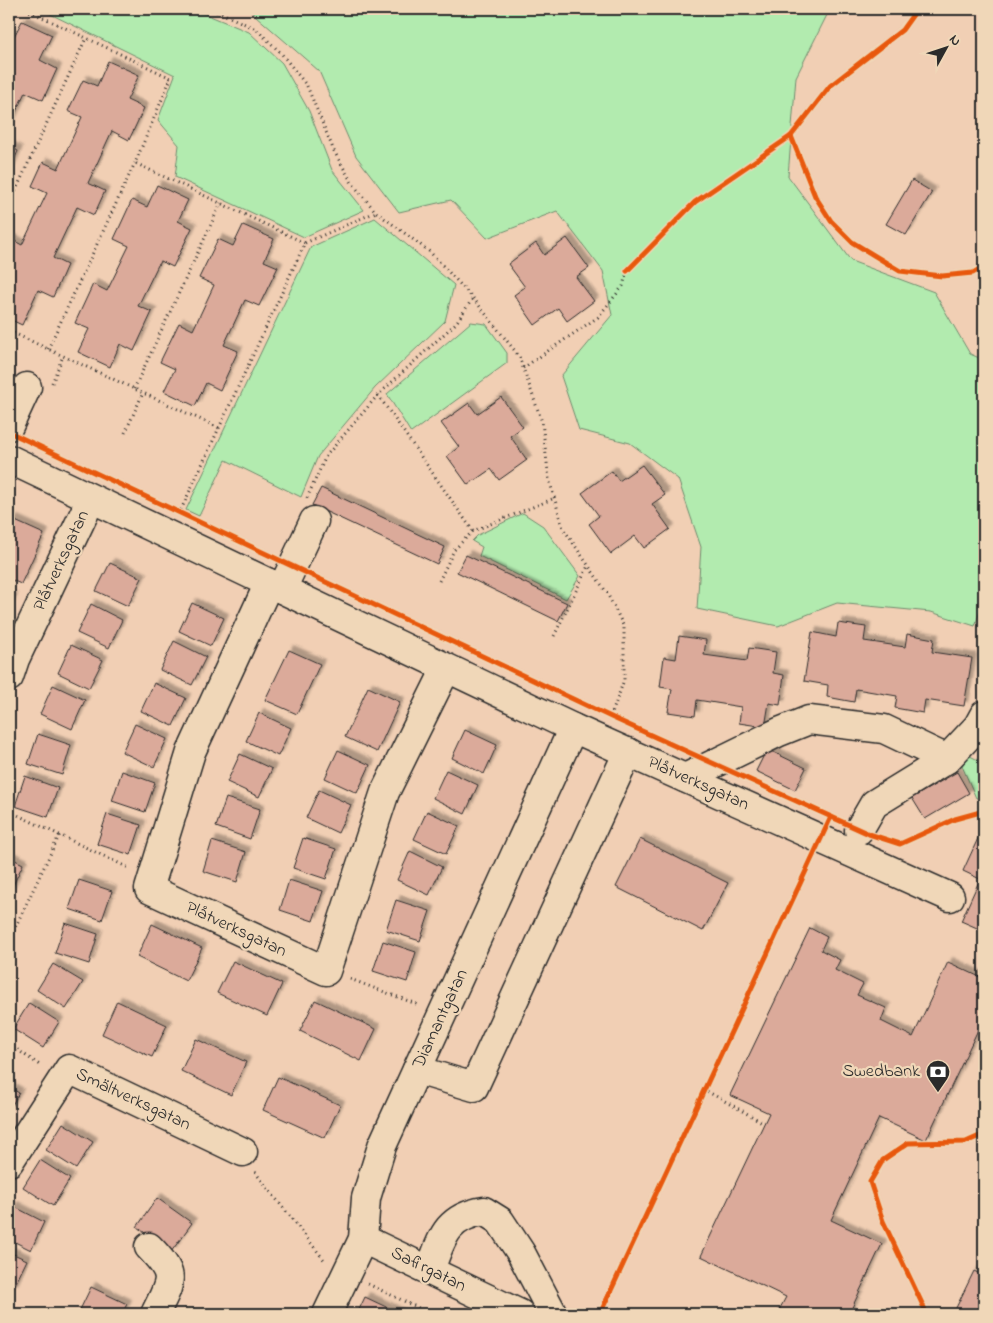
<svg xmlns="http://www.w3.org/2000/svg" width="993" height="1323" font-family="'Indie Flower',sans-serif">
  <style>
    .green { fill: #b2ebaf; stroke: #6e8b6d }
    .building { fill: #dbaa9a; stroke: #2b2b2b; filter: url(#shadow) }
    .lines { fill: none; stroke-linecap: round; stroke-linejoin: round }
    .minor-casing { stroke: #2b2b2b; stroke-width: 31 }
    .path { stroke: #2b2b2b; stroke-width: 3; stroke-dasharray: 1 4; stroke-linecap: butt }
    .minor { stroke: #f0d7b8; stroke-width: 28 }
    .cycleway-casing { stroke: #f0d7b8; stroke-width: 8 }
    .cycleway { stroke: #e8590c; stroke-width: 5 }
    .labels { text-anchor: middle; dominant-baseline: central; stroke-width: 4.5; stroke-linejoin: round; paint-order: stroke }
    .street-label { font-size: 18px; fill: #2b2b2b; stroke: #f0d7b8 }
    .poi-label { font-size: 18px; fill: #2b2b2b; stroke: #f0d7b8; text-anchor: end }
  </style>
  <defs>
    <filter id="shadow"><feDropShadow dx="4.5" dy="-4.5" stdDeviation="1" flood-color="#0004"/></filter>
  </defs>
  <rect width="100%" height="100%" fill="#f1cfb4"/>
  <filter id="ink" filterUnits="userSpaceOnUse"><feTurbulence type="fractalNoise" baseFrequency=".02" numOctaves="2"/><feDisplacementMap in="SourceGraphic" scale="10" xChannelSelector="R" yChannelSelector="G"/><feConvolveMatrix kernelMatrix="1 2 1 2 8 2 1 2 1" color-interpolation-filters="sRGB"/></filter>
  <g filter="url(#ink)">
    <g class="green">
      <polygon points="40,9 193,9 249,32 282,63 309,111 332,170 364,210 304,237 175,177 179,145 158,120 175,75"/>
      <polygon points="248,9 830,9 796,77 788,176 851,261 934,292 970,354 984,360 984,599 975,626 931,612 837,603 778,626 697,609 701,547 678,479 630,443 579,430 561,376 612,315 603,271 557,211 487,238 451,200 399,212 356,156 319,71"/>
      <polygon points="375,218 454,285 445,321 375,388 318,456 301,497 226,460 199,516 186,510 311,247"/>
      <polygon points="471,322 486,324 507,353 507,363 411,433 387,394"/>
      <polygon points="523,513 543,526 580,576 566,599 479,556 482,547 472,541 478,535"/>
      <polygon points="968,755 984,763 984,797 976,798 962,766"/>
    </g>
    <g class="building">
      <polygon points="22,21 52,35 40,60 57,69 43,100 25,92 9,127 9,46"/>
      <polygon points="108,61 139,75 127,100 144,108 129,140 112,131 88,183 105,191 94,215 77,207 53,258 67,265 53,297 38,290 22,325 9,319 9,238 22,245 47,193 32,186 43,162 58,169 82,117 68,111 83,80 97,86"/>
      <polygon points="9,146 18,151 9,172"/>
      <polygon points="912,180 932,192 906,235 886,224"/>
      <polygon points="157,185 188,200 178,221 192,228 173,267 160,261 138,306 152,312 134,351 120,344 110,367 78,352 89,329 75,323 93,284 107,291 129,246 114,239 132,200 147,207"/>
      <polygon points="243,225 274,239 264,261 278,267 259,306 245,300 224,345 238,351 220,390 206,383 195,406 164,391 175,369 160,362 179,323 193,330 214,285 199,278 218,239 233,246"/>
      <polygon points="567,238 589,268 576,277 594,301 567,321 558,308 535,325 514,295 525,287 508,264 536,243 544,255"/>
      <polygon points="501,397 523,427 510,436 527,460 499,480 491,469 468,485 447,456 459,447 441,423 469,403 477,414"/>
      <polygon points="642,465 665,495 652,504 670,529 644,548 635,536 611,554 589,524 599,516 582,493 612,471 619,481"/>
      <polygon points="321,488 445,547 437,564 312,505"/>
      <polygon points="13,520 44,534 21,584 9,579 9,529"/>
      <polygon points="466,555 567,603 558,621 457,572"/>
      <polygon points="110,563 142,578 128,606 96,591"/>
      <polygon points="9,596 13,598 9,607"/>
      <polygon points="192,603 224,618 211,646 179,631"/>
      <polygon points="91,604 122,620 109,648 77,633"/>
      <polygon points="838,623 866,627 864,641 905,647 907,634 934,639 932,652 972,658 964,706 925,700 923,713 895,708 897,696 856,689 854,702 827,697 828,685 804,681 812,632 836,637"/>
      <polygon points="679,636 706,640 704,655 747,661 749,648 776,652 773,673 784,675 780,705 769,703 765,727 739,723 741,707 697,700 695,716 668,712 672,689 660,687 664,657 676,659"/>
      <polygon points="174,641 206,657 192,685 160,670"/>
      <polygon points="71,645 103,660 89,688 58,673"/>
      <polygon points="289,650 320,664 297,714 265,700"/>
      <polygon points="154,683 186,698 173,726 141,711"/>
      <polygon points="53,685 85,700 72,729 40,714"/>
      <polygon points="368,687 400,702 377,752 345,737"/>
      <polygon points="259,713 291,728 278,756 246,741"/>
      <polygon points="135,724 167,739 154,767 122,752"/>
      <polygon points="465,730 497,745 484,774 452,758"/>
      <polygon points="38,734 71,745 62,775 28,764"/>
      <polygon points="767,749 806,768 795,790 756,771"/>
      <polygon points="338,750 370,765 357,793 325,778"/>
      <polygon points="240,754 272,769 259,797 227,782"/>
      <polygon points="446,770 478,785 465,814 433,798"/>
      <polygon points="122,771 155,783 145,812 112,801"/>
      <polygon points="957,772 969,793 925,819 912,798"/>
      <polygon points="25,776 58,788 48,817 15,806"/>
      <polygon points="319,790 351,805 338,833 306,818"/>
      <polygon points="226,798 260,809 250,839 216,827"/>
      <polygon points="427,811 459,826 446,854 414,839"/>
      <polygon points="107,814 141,825 131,855 97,844"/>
      <polygon points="980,834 984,836 984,931 961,921 980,879 963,871"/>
      <polygon points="303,838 336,849 326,879 293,868"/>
      <polygon points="640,839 728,883 703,931 616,887"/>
      <polygon points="212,841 246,852 237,882 203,871"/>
      <polygon points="410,851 442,867 429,895 397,880"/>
      <polygon points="9,857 23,864 9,894"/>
      <polygon points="79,880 112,891 102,920 69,909"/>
      <polygon points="289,880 323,891 313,921 280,910"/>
      <polygon points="396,900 430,911 420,941 386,930"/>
      <polygon points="65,923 98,934 89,964 55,953"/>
      <polygon points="152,924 202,948 186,981 137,957"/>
      <polygon points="810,928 827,937 821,950 840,960 835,970 863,984 857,995 886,1008 881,1021 913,1037 948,962 984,979 984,1017 926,1140 879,1118 831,1220 882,1244 849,1314 777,1314 786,1297 701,1256 769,1113 730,1095"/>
      <polygon points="383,941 416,952 407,982 373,971"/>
      <polygon points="233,961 282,984 267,1016 217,993"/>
      <polygon points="53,964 83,982 66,1009 37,990"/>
      <polygon points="315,1000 376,1029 361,1061 300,1031"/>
      <polygon points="117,1001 167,1025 152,1057 102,1034"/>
      <polygon points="29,1003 59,1022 43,1048 13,1029"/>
      <polygon points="196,1039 246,1062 231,1095 181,1071"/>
      <polygon points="278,1077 340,1105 325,1138 263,1110"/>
      <polygon points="9,1087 19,1093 9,1110"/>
      <polygon points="63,1123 93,1142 76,1169 46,1150"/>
      <polygon points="40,1160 70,1179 53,1206 23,1187"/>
      <polygon points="157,1198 192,1223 171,1252 137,1227"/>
      <polygon points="13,1206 44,1222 31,1250 9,1239 9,1214"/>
      <polygon points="9,1252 27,1260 13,1289 9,1287"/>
      <polygon points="974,1271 984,1276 984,1314 953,1314"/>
      <polygon points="91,1287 127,1304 122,1314 78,1314"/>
      <polygon points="365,1297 401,1314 357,1314"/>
    </g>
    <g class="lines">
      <defs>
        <g id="minor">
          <polyline points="9,426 27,387"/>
          <polyline points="9,459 573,728 950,897"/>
          <polyline points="269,583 191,752 149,889 326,971 385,792 446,669"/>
          <polyline points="282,589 314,521"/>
          <polyline points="9,677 15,659 91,499"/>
          <polyline points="685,778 779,732 809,720 884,729 947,759"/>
          <polyline points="859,830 874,804 947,759 978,726 984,715"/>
          <polyline points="417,1070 474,1087 628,752"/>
          <polyline points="9,1162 69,1069 243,1152"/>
          <polyline points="363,1239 520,1314"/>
          <path d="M149,1247C178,1277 171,1280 155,1314"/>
          <path d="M430,1270C442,1238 446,1217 484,1211L500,1221L521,1253L553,1314"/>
          <polyline points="327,1314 363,1239 366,1198 382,1146 573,728"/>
        </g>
      </defs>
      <use href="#minor" class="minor-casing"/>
      <g class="path">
        <polyline points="25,9 171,78 135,163 305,243 180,512"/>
        <polyline points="212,9 256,29 281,53 307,86 334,151 352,183 376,212 430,252 473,298 519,356 542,422 549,479 563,528 607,593 624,627 624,680 610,719"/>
        <polyline points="9,205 86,38"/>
        <polyline points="305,243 376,212"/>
        <polyline points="9,331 219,428"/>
        <polyline points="48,349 135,163"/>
        <polyline points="523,368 598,317 623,286 627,271"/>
        <polyline points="52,383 63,356"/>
        <polyline points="134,389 221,203"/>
        <polyline points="378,395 473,531 555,498"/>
        <polyline points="125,433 143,393"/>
        <polyline points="307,498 326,456 378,395 456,323 473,298"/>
        <polyline points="439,581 454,550 473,531"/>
        <polyline points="554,636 588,566"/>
        <polyline points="9,811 129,868"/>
        <polyline points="9,940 60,834"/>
        <polyline points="350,979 419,1005"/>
        <polyline points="9,1044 41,1066"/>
        <polyline points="703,1089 764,1123"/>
        <polyline points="255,1172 325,1261"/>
        <polyline points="368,1284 431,1314"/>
      </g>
      <use href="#minor" class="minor"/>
      <defs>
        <g id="cycleway">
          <polyline points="791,136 815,196 831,221 852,242 900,271 942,276 973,273 984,266"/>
          <polyline points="627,271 695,202 791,136 830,86 902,30 917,9"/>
          <polyline points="9,432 611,717 869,834 900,844 955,819 984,811"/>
          <polyline points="600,1314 831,817"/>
          <polyline points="927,1314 883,1221 870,1182 883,1160 908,1143 966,1142 984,1134"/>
        </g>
      </defs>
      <use href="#cycleway" class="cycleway-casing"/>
      <use href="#cycleway" class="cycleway"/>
    </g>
  </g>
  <defs>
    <symbol id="bank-pin" viewBox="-11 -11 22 30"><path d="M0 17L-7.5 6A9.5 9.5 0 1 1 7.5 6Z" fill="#2b2b2b" stroke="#f0d7b8"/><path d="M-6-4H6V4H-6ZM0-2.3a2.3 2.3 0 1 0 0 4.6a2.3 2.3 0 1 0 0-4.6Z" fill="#fff"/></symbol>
  </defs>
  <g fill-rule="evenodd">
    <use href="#bank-pin" x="924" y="1058" width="28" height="38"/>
  </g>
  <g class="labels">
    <g class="street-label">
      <text transform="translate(62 561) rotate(-65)">Plåtverksgatan</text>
      <text transform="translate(698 784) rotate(24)">Plåtverksgatan</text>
      <text transform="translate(236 930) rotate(25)">Plåtverksgatan</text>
      <text transform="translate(441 1019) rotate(-65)">Diamantgatan</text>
      <text transform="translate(133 1100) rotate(25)">Smältverksgatan</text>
      <text transform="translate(428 1270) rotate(26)">Safirgatan</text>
    </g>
    <g class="poi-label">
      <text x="920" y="1072">Swedbank</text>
    </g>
  </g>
  <rect width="993" height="1323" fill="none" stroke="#f0d7b8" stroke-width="30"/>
  <rect x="15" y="15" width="963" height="1293" fill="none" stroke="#2b2b2b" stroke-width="2" filter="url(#ink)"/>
  <g transform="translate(946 48) rotate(50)" stroke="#f0d7b8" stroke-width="4" paint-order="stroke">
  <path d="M0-4L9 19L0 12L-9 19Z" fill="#2b2b2b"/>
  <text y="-8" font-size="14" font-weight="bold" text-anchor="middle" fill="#2b2b2b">N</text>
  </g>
</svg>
